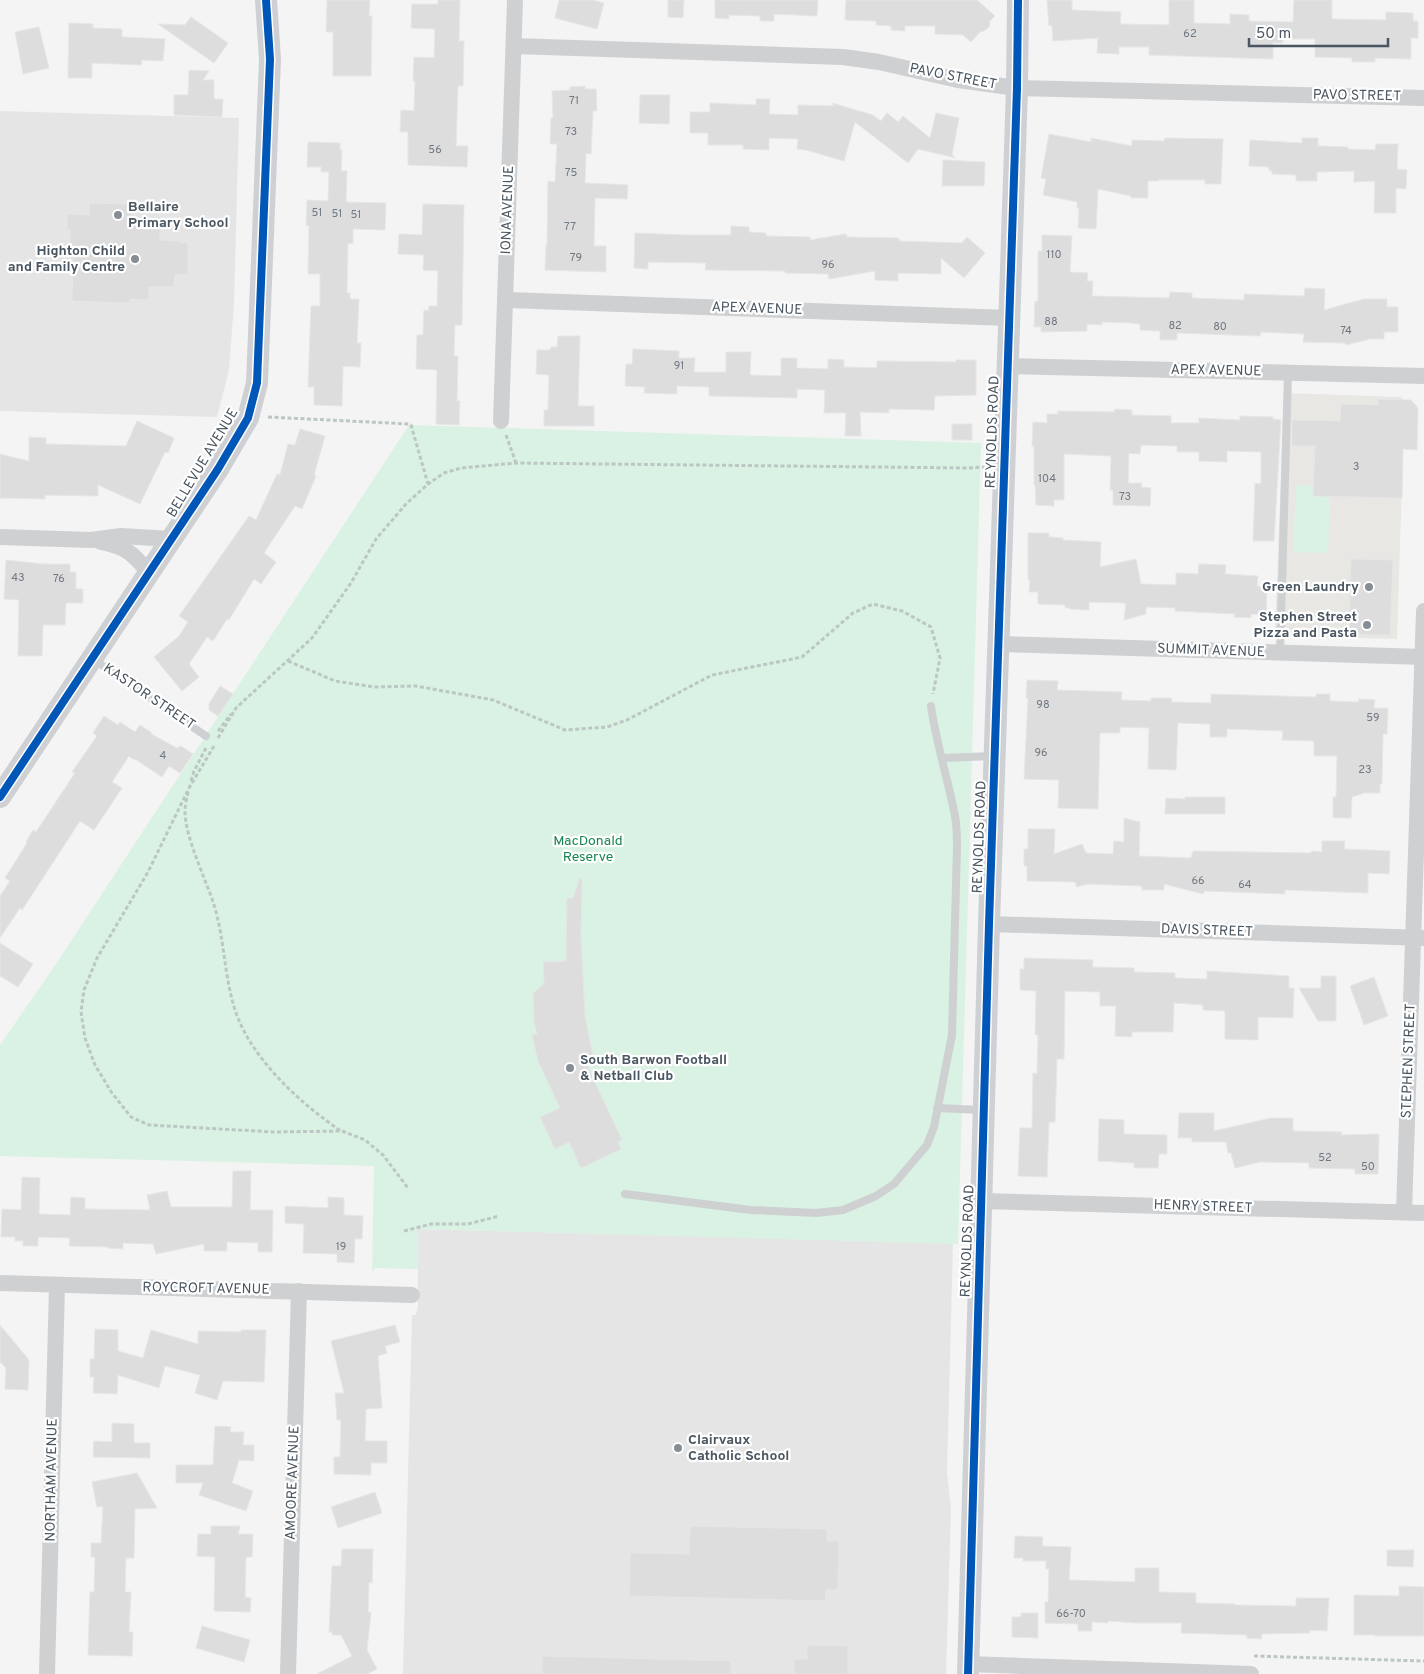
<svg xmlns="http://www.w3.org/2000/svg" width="1424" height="1674" font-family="Overpass,sans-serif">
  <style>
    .commercial { fill: #e8e7e3 }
    .education { fill: #e6e5e6 }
    .green { fill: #d9f2e3 }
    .building { fill: #ddddde; stroke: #e5e6e7 }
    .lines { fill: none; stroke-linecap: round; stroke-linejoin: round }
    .path { stroke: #bcc7c4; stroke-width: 3; stroke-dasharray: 4 2.5; stroke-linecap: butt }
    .lane { stroke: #ced0d2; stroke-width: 8 }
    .street { stroke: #ced0d2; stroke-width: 16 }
    .secondary { stroke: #ced0d4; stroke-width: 22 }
    .cycleway-casing { stroke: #fff; stroke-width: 11 }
    .cycleway { stroke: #0057b8; stroke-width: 8 }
    .poi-dot { fill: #868d94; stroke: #fff; stroke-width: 2 }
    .labels { text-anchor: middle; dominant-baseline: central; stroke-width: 4.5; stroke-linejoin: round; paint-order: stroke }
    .number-label { font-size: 11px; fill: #707881 }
    .street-label { font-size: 14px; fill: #4a5661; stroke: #fff }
    .poi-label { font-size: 14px; font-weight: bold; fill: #4a5661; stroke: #fff; text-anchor: start }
    .park-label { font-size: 14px; fill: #17864f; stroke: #fff }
  </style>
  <rect width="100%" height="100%" fill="#f4f4f4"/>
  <polygon class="commercial" points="1284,393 1401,397 1411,407 1403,449 1397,639 1275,636"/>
  <g class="education">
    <polygon points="0,111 239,118 234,303 229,370 217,417 0,411"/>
    <polygon points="418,1229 953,1243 947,1472 951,1509 946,1674 403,1674 412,1315 416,1315 418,1306"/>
  </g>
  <g class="green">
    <polygon points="409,425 981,443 958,1244 418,1229 418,1269 375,1268 372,1272 374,1166 0,1156 0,1045 56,964"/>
    <polygon points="1296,485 1313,486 1313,496 1330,496 1328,553 1293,552"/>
  </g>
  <g class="building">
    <polygon points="327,0 370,0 369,16 372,16 371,76 333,76 333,32 326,32"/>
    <polygon points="438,0 460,0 459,41 464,41 463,86 458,86 456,146 468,146 467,167 408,165 408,132 400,132 401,110 414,111 415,81 413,81 414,57 434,58 435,29 411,28 412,4 438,4"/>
    <polygon points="559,0 593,0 604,3 597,29 555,18"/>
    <polygon points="668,0 684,0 683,18 668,17"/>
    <polygon points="715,0 818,0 817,16 774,14 774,21 760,21 760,16 729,15 729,19 715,18"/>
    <polygon points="846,0 977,0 995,16 990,21 989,27 984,31 980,32 971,42 963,35 935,34 935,26 905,26 905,31 891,30 891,26 876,25 876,21 845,20"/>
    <polygon points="1047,0 1072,0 1072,10 1121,12 1120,24 1169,25 1169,0 1194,0 1194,23 1230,24 1230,14 1249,15 1249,21 1293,22 1294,0 1332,0 1332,19 1386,20 1386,12 1413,13 1413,21 1418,21 1418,38 1411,38 1411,59 1375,58 1375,62 1352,62 1352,58 1315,57 1315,39 1283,39 1283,43 1273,43 1273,59 1149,55 1149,47 1119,47 1119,54 1097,53 1098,38 1053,41 1052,25 1049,26"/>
    <polygon points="191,17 228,43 214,63 158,24 185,25"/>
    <polygon points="69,23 93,24 93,28 122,29 122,37 165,39 163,61 142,60 141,65 92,63 92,78 68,78"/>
    <polygon points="39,27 49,68 23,74 15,32"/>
    <polygon points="189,70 209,71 203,80 214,80 214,99 223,99 222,117 174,115 174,95 188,95"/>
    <polygon points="585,86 585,89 596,89 597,111 593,111 591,154 586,153 585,183 628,185 627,199 595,198 594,246 606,246 606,272 545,270 546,245 547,245 548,181 555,182 557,144 550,144 551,118 553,118 552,91 570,90 570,87"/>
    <polygon points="640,95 670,95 669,124 639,123"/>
    <polygon points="756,99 770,99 769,114 798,115 798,105 834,106 832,103 873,115 881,121 887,113 898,122 903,116 930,138 936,113 959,118 952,155 956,158 918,149 908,163 855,122 844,161 806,150 797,149 798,139 769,138 769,150 743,149 743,145 708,145 708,133 690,133 690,112 710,112 710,103 756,105"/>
    <polygon points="1049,134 1091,142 1091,138 1132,146 1132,140 1164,141 1165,138 1223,139 1221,184 1205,184 1205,180 1158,180 1158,181 1148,181 1148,198 1131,198 1131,196 1098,189 1096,229 1078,228 1079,208 1077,208 1077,202 1043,195 1046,179 1041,178"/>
    <polygon points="1302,138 1318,138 1318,146 1348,147 1348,149 1375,150 1376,144 1398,144 1397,169 1407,170 1406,189 1396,188 1396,213 1374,213 1375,181 1354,182 1354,171 1317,172 1317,181 1296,181 1296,175 1272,174 1272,171 1269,171 1269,167 1249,166 1250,140 1302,143"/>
    <polygon points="308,142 340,143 340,150 342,150 341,171 347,171 346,202 386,203 385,230 353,229 353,244 348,243 347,293 350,293 350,299 359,299 357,343 361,343 360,367 343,366 342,406 314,405 314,387 308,387 311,306 320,306 320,274 308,274 309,226 306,225 307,200 328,201 329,172 321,172 321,167 307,167"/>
    <polygon points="943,160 985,162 984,186 942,186"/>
    <polygon points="89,203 134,204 134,216 160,217 160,240 181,241 180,242 188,243 188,275 175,274 174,287 149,287 149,300 130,299 129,303 72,301 73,248 70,248 70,230 67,230 67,214 89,215"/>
    <polygon points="423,204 464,205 462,325 455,325 454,356 458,356 457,401 460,401 459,425 436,424 437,370 416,369 417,335 423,335 424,310 428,311 429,306 437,306 438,271 423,270 424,255 398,254 399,234 422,235"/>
    <polygon points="731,226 749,227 749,232 766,233 766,236 810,237 810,240 846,234 847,237 899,238 899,241 962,243 967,237 985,253 964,278 941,258 941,274 898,273 898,281 875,280 875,271 829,279 828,274 785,273 785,271 705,270 706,263 648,262 648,269 634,268 635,233 686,235 731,235"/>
    <polygon points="1042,235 1072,236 1070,272 1088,273 1087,281 1093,281 1092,296 1169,298 1170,292 1192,293 1192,298 1244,300 1244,294 1304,296 1305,288 1325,289 1324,310 1364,299 1387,299 1387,307 1398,307 1398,332 1384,332 1384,339 1370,339 1346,345 1345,343 1303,342 1304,334 1261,332 1260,336 1177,333 1177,340 1160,340 1160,331 1140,330 1140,324 1132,323 1102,322 1102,325 1087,324 1087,331 1041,332 1041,327 1034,327 1035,301 1038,301 1038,251 1042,251"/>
    <polygon points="558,336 580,336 578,406 594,406 594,426 544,426 544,410 548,410 549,375 536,374 537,350 550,350 551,347 557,347"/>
    <polygon points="633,349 679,351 679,358 695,358 694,372 726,372 726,352 751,352 750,375 781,376 781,358 797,358 797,368 828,369 828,359 844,360 844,367 877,368 877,361 956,362 956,360 976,360 976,395 935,396 934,410 889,409 889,413 860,412 861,436 845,436 846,413 824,413 825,390 797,389 797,398 709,396 709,387 677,386 677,394 644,393 645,387 625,386 626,364 632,364"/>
    <polygon points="1378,399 1411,400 1418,408 1417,450 1403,449 1402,498 1313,496 1315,446 1292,446 1292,420 1340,421 1341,404 1378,405"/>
    <polygon points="1115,409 1132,410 1132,415 1171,416 1171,423 1199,423 1199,418 1240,420 1240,416 1273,417 1273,419 1281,420 1274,541 1253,541 1255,483 1261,484 1261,452 1227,451 1227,462 1199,461 1199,452 1177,452 1177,446 1141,445 1140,454 1129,453 1128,483 1142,483 1141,487 1151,488 1150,506 1113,505 1113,490 1110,490 1111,456 1064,454 1064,500 1054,500 1054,506 1036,505 1035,485 1034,485 1034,446 1032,446 1033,422 1047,423 1047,414 1058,414 1058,411 1114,412"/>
    <polygon points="137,421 174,438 168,453 165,452 140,504 98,485 98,496 45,495 45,499 0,498 0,454 29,461 29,437 46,438 46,444 126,446"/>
    <rect x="952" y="424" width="20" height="16"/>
    <polygon points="300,429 325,436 314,475 316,476 302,509 295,506 264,553 276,562 261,584 254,579 229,620 227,619 213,641 207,637 189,664 199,677 182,691 154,657 179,636 188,622 179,616 249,516 256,520 277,474 280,475 288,444 295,445"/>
    <polygon points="1028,533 1049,533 1049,537 1063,538 1063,540 1101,542 1100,567 1136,559 1141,584 1176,585 1176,573 1198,574 1199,564 1226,565 1225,574 1258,576 1257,586 1267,587 1266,615 1251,614 1251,618 1234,617 1235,614 1175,611 1175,608 1146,607 1146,614 1124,620 1126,603 1089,602 1089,610 1070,609 1070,608 1065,608 1065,605 1038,604 1038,592 1029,592 1030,580 1028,580"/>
    <polygon points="1351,559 1393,560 1390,635 1349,634"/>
    <polygon points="6,560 43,564 70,564 70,572 76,572 76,589 83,589 83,603 66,603 65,625 43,625 42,656 18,656 19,600 4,599"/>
    <polygon points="1027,680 1058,681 1057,690 1122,692 1121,700 1151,701 1151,698 1172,698 1171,702 1211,703 1211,694 1316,697 1316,694 1330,694 1330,701 1358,702 1359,699 1375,700 1374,708 1388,708 1387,734 1383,734 1382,784 1380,784 1380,793 1364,793 1352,797 1351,818 1333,818 1333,797 1336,797 1337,756 1314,756 1314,741 1282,740 1283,731 1227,729 1227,737 1210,737 1210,724 1178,723 1176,770 1148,769 1149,728 1120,727 1120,733 1100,733 1098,809 1058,808 1059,780 1024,779 1028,698 1026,698"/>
    <polygon points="220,686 233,694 218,716 209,710 209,704"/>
    <polygon points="104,716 118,725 120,722 135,732 140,725 152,733 151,734 177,748 181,746 193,754 180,773 169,766 162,777 135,759 134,760 129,756 112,782 122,788 94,830 80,821 22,910 20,908 0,938 0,896 10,881 5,878 27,843 26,842 33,830 36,832 75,773 72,772 97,736 93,733"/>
    <polygon points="1185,797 1225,797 1225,814 1165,814 1166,798 1185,799"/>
    <polygon points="1124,818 1140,822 1139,856 1191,858 1193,851 1311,853 1312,851 1322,852 1322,841 1345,841 1344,849 1390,851 1389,874 1368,873 1368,893 1285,890 1285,894 1204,891 1203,894 1164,884 1164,890 1142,890 1142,886 1088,884 1077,887 1075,882 1027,881 1027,866 1024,866 1024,849 1028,849 1028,829 1055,829 1054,854 1082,844 1086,853 1113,854 1114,841 1124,842"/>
    <polygon points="580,878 582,879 581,936 585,1016 595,1064 586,1063 622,1140 618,1142 621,1149 581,1168 569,1142 555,1149 540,1117 560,1108 538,1061 532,1035 537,1034 534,1022 533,993 544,984 543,962 566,961 567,898 573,898"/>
    <polygon points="0,943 33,964 18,987 0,976"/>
    <polygon points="1024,958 1093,960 1092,967 1134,968 1134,972 1175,973 1175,978 1207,979 1207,971 1289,976 1289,988 1294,988 1293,1018 1258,1017 1258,1040 1225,1039 1225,1011 1203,1010 1203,1005 1174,1003 1173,1032 1132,1032 1132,1037 1115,1036 1116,1006 1100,1006 1100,992 1065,991 1064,1059 1057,1059 1055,1122 1049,1122 1047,1177 1018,1176 1020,1128 1032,1128 1033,1073 1037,1074 1038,1035 1035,1035 1036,991 1020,990 1020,969 1024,969"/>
    <polygon points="1321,976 1336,976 1336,1021 1318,1021 1299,988 1321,988"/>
    <polygon points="1374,977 1388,1016 1364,1025 1350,986"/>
    <polygon points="1179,1113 1214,1113 1214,1131 1271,1118 1293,1118 1293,1131 1342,1132 1341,1135 1379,1134 1378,1174 1355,1174 1355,1169 1309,1168 1309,1163 1260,1162 1235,1168 1231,1153 1228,1153 1226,1142 1192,1142 1192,1138 1178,1138"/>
    <polygon points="1099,1119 1124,1120 1124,1134 1167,1135 1167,1154 1159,1154 1158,1168 1134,1168 1134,1163 1098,1161"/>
    <polygon points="233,1171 251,1171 250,1210 273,1210 272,1252 258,1252 258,1243 227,1242 227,1251 204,1251 204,1244 156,1254 153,1244 123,1243 123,1249 108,1248 108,1247 69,1246 70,1238 38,1237 38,1246 23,1246 23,1241 15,1241 15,1237 1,1237 2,1209 21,1210 22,1177 40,1178 39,1214 70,1215 71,1197 85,1198 85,1209 150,1210 147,1195 167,1191 171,1207 232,1207"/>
    <polygon points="328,1197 344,1198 344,1215 363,1216 362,1239 355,1239 354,1263 337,1262 337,1254 303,1253 304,1224 285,1223 285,1206 328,1208"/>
    <polygon points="0,1325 29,1360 28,1390 5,1389 6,1368 0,1362"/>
    <polygon points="395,1325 400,1342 385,1346 387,1353 378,1356 382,1408 366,1409 365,1441 387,1441 387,1463 371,1463 371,1475 334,1474 334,1457 340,1457 341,1420 337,1420 335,1393 344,1393 331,1341"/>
    <polygon points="95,1329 118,1330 118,1351 143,1358 151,1330 198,1344 198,1331 241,1332 241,1330 266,1330 264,1382 223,1381 217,1400 195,1393 200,1375 165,1366 159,1388 118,1375 117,1394 93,1393 94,1377 90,1377 90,1359 94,1359"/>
    <polygon points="112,1423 134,1424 134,1443 150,1443 150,1458 93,1457 94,1441 112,1442"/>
    <polygon points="215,1426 231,1427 230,1432 244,1432 243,1445 254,1445 254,1461 239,1460 232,1483 253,1491 246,1511 199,1495 203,1483 176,1483 176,1465 213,1465"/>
    <polygon points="137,1473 157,1508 135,1509 134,1558 126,1558 125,1592 131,1592 129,1632 133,1632 132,1656 88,1655 90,1592 94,1592 95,1557 91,1557 91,1543 101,1543 103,1506 97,1507 92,1482"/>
    <polygon points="375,1492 382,1513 338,1528 331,1507"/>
    <polygon points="211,1526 240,1526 238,1534 253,1534 252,1557 246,1557 245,1597 251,1598 250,1612 214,1611 215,1557 197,1556 198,1534 211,1534"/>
    <polygon points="690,1526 827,1529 827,1541 839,1541 838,1590 826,1590 825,1601 629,1596 630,1553 689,1554"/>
    <polygon points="1015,1536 1043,1537 1042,1546 1071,1547 1069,1580 1135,1582 1135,1568 1159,1568 1159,1592 1196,1593 1196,1603 1235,1604 1235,1605 1296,1606 1296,1598 1329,1598 1327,1631 1310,1630 1310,1633 1262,1634 1261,1639 1247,1638 1247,1635 1181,1633 1182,1623 1137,1623 1108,1621 1108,1623 1092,1622 1092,1631 1078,1631 1078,1624 1045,1623 1045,1602 1048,1602 1049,1569 1046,1569 1046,1561 1023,1561 1023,1558 1014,1558"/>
    <polygon points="342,1549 373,1549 372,1583 369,1582 368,1612 371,1612 367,1650 377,1669 367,1674 317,1674 352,1656 341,1635 332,1635 332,1632 329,1632 332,1566 341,1566"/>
    <polygon points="1387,1550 1414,1550 1413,1567 1387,1566"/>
    <polygon points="1399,1586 1424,1587 1424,1636 1375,1636 1375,1635 1354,1635 1354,1595 1399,1596"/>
    <polygon points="1021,1613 1038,1613 1038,1638 1012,1637 1012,1617 1021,1617"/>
    <polygon points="202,1626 250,1640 244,1662 196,1648"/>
    <polygon points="807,1645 848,1646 848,1674 794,1674 794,1659 807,1659"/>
    <polygon points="542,1656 731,1661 731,1674 542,1674"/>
  </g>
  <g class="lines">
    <g class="path">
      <polyline points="268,417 409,424 411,425 428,484"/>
      <polyline points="506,435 516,463"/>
      <polyline points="288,661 335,681 374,687 416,686 493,700 565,730 607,727 627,720 712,675 802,657 853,613 873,604 902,611 931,627 940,658 933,694"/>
      <polyline points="218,731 231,714"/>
      <polyline points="218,738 236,708 312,638 351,583 376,539 406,504 428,484 444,473 461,468 516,463 968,468 985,467"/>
      <polyline points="214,746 189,788 148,872 97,958 84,990 81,1012 85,1038 95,1065 112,1093 131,1117 149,1125 274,1132 342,1131 365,1140 383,1155 408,1188"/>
      <polyline points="191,781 194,771 206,748"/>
      <path d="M188,792C187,798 185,805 185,811C185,838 206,879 214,905C224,937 224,971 233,1003C246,1054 298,1102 341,1131"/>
      <polyline points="404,1231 431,1224 468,1224 499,1216"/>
      <polyline points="1254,1656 1424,1661"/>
    </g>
    <g class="lane">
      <polyline points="1280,653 1288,373"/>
      <polyline points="94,660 206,736"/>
      <polyline points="942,758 993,756"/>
      <polyline points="937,1108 982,1110"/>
      <path d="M625,1194L751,1210L816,1213L843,1210L876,1196L894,1184L927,1145L934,1127L952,1035L957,847C957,837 957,826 955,816C948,779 936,743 931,706"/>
    </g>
    <g class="street">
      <polyline points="514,46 843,57 879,62 958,80 1017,88 1424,98"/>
      <polyline points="505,300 1009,318"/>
      <polyline points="1008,366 1424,376"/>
      <polyline points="501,421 515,0"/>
      <polyline points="0,537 91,540 121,536 171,539"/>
      <path d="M101,542C126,547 133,553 149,573"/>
      <polyline points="999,644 1424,657"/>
      <polyline points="989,924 1424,938"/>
      <polyline points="981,1201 1424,1213"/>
      <polyline points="1404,1212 1424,611"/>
      <polyline points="0,1283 412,1295"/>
      <polyline points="968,1664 1251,1674"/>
      <polyline points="47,1674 57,1286"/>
      <polyline points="288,1674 299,1291"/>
    </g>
    <g class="secondary">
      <polyline points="0,797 218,469 248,418 257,383 270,59 266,0"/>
      <polyline points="968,1674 989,924 1017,88 1018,0"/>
    </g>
    <defs>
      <g id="cycleway">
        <polyline points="0,797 218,469 248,418 257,383 270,59 266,0"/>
        <polyline points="968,1674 989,924 1017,88 1018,0"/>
      </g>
    </defs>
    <use href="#cycleway" class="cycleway-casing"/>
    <use href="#cycleway" class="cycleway"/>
  </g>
  <g class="poi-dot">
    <circle cx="118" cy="215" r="5"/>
    <circle cx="135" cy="259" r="5"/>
    <circle cx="1369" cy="587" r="5"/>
    <circle cx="1367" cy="625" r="5"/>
    <circle cx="570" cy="1068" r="5"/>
    <circle cx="678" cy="1448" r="5"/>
  </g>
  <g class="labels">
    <g class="number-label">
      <text x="1190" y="34">62</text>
      <text x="574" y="101">71</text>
      <text x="571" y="132">73</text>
      <text x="435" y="150">56</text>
      <text x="571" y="173">75</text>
      <text x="317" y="213">51</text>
      <text x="337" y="214">51</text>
      <text x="356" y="215">51</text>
      <text x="570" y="227">77</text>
      <text x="1054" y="255">110</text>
      <text x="576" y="258">79</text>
      <text x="828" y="265">96</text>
      <text x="1051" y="322">88</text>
      <text x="1175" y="326">82</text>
      <text x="1220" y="327">80</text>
      <text x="1346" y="331">74</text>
      <text x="679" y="366">91</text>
      <text x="1356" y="467">3</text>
      <text x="1047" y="479">104</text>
      <text x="1125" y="497">73</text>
      <text x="18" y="578">43</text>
      <text x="59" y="579">76</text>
      <text x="1043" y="705">98</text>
      <text x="1373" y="718">59</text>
      <text x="1041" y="753">96</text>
      <text x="163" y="756">4</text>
      <text x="1365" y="770">23</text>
      <text x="1198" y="881">66</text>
      <text x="1245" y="885">64</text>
      <text x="1325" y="1158">52</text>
      <text x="1368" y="1167">50</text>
      <text x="341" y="1247">19</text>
      <text x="1071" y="1614">66-70</text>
    </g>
    <g class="street-label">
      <text transform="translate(953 77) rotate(11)">PAVO STREET</text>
      <text transform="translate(1357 96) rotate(1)">PAVO STREET</text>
      <text transform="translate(508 210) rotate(-88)">IONA AVENUE</text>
      <text transform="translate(757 309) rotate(2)">APEX AVENUE</text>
      <text transform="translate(1216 371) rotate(1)">APEX AVENUE</text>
      <text transform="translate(993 432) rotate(-88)">REYNOLDS ROAD</text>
      <text transform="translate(203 463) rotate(-59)">BELLEVUE AVENUE</text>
      <text transform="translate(1211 651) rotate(2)">SUMMIT AVENUE</text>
      <text transform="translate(149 697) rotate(34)">KASTOR STREET</text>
      <text transform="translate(980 837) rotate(-88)">REYNOLDS ROAD</text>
      <text transform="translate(1207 931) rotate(2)">DAVIS STREET</text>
      <text transform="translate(1409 1061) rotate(-88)">STEPHEN STREET</text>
      <text transform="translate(1203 1207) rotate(2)">HENRY STREET</text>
      <text transform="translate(968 1241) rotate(-88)">REYNOLDS ROAD</text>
      <text transform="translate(206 1289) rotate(1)">ROYCROFT AVENUE</text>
      <text transform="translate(52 1480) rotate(-89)">NORTHAM AVENUE</text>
      <text transform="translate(293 1483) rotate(-88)">AMOORE AVENUE</text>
    </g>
    <g class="poi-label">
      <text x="128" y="207">Bellaire<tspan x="128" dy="16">Primary School</tspan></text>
      <text x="125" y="251" text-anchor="end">Highton Child<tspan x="125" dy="16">and Family Centre</tspan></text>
      <text x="1359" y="587" text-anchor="end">Green Laundry</text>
      <text x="1357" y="617" text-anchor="end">Stephen Street<tspan x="1357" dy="16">Pizza and Pasta</tspan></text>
      <text x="580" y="1060">South Barwon Football<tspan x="580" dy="16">&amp; Netball Club</tspan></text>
      <text x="688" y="1440">Clairvaux<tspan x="688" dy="16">Catholic School</tspan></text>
    </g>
    <g class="park-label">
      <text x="588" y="841">MacDonald<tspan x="588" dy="16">Reserve</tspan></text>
    </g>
  </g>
  <path d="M1249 38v8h139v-8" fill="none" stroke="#4a5661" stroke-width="2.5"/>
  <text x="1256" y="38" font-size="15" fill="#4a5661" stroke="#ffffff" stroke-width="4" paint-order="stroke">50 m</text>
</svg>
